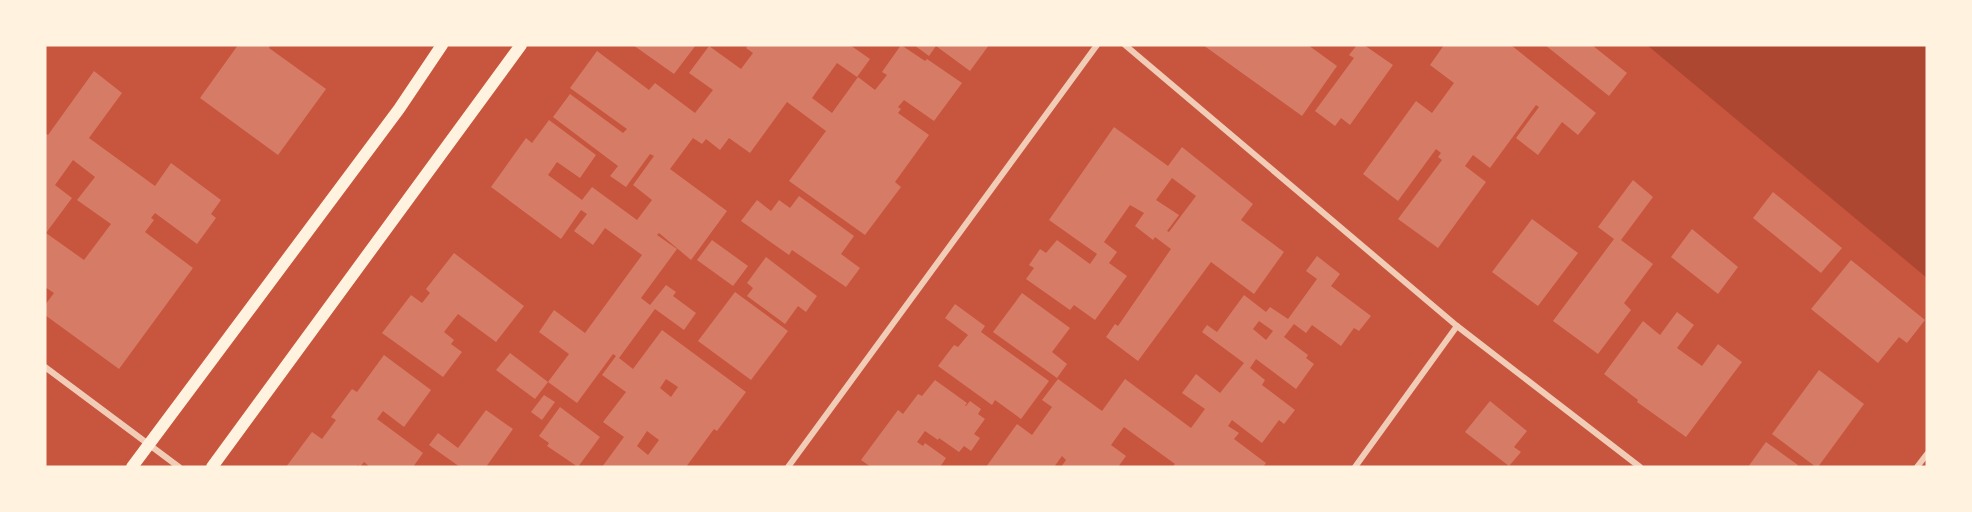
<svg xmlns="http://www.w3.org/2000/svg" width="1972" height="512" font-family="Lato,sans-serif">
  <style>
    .green { fill: #ae4732 }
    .building { fill: #d67c66; fill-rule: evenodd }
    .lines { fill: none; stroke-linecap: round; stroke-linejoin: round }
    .minor { stroke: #f1ccb7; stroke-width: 6 }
    .secondary { stroke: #fff3e0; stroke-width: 12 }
  </style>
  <rect width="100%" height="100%" fill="#c8553d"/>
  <polygon class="green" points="1647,45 1927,45 1927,278"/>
  <g class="building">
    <polygon points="238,45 271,45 269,48 326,89 278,155 200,98"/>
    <polygon points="633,45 696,45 674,74"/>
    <path d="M748,45H850L870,59L857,77L837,63L812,98L832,113L858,77L875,90L887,75L882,72L901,45L925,61L927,59L962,83L934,121L904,100L898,107L901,109L898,113L929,135L895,182L901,187L865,235L789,181L826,131L787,102L750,153L729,138L720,150L706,139L702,144L693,138L670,169L727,211L691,260L659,233L657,235L677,249L641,298L650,305L666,285L676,292L673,296L696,313L684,330L655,309L619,358L633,369L662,330L746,392L717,431L714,429L686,467H602L624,437L603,422L626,392L602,375L616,356L613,354L577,403L548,382L569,354L539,332L554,310L585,333L642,255L605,228L593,245L574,231L587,214L581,210L561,239L491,187L526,138L532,143L549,120L596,155L580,178L557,162L548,175L582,200L592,187L637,220L652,200L633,185L654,156L650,154L626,187L610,176L618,166L553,117L570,94L623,133L627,129L570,88L597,51L649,90L655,83L695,113L713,90L689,73L709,46L741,69L753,53L746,48ZM666,379L678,387L671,397L660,388ZM647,431L659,440L648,455L637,446Z"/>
    <polygon points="914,45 989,45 970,71 936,46 929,56"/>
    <polygon points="1203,45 1308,45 1337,66 1302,116"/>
    <polygon points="1357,45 1364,45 1393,65 1350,125 1341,118 1335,126 1315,111 1354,58 1349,55"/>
    <polygon points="1444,45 1511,45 1596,113 1578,135 1562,122 1538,155 1516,138 1539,107 1536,105 1490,168 1473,155 1465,166 1486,182 1438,248 1398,219 1442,160 1438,157 1441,153 1436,149 1398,201 1363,174 1416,101 1432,113 1454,83 1430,65"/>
    <polygon points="1545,45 1592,45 1627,73 1609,96"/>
    <path d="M94,71L122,93L89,138L155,186L171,163L221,200L211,214L216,218L197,244L155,213L151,218L154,220L145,232L193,268L119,369L45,315V305L54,293L45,287V133L48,135ZM73,160L95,177L77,200L111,224L84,260L46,233L72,198L55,185Z"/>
    <path d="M1114,127L1168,166L1182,147L1253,204L1241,220L1284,252L1254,294L1211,262L1138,361L1106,337L1115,324L1118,326L1171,249L1155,237L1153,240L1135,226L1144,213L1130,205L1104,242L1117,252L1109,263L1127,276L1095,320L1074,305L1070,310L1026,279L1034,268L1029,265L1040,249L1046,253L1057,240L1090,264L1097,254L1049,220ZM1172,178L1196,196L1169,232L1167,231L1179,215L1156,200Z"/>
    <polygon points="1633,180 1653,197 1621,240 1653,264 1624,303 1631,310 1598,354 1553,321 1614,239 1598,227"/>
    <polygon points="1773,192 1842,248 1821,273 1753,218"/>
    <polygon points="799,196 854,236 841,254 860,268 846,287 792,250 789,255 741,221 757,200 771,211 779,200 790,208"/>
    <polygon points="1532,219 1578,253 1538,306 1492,272"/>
    <polygon points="1692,229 1738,267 1718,294 1671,257"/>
    <polygon points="712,240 748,266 733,286 697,260"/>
    <polygon points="454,253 524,306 496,342 458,314 444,332 454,340 451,344 462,352 443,377 382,333 411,295 422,303 430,293 426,289"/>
    <path d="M1317,256L1340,274L1331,286L1371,316L1359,331L1354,328L1341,346L1312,325L1306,333L1294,324L1284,337L1308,355L1306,358L1314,364L1296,389L1256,359L1250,368L1265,380L1262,385L1295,410L1284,424L1279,420L1262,443L1232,420L1228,426L1239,433L1234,439L1266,463L1263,467H1172L1175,464L1124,427L1111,445L1126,456L1118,467H1061L1066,460L1062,456L1054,467H986L1017,424L1032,435L1052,407L1042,400L1058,379L1102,411L1125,379L1191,428L1205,409L1182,393L1196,374L1220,393L1244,363L1202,332L1207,325L1217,332L1244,295L1266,312L1270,307L1288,319L1317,279L1306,271ZM1259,321L1273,331L1266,340L1253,329Z"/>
    <polygon points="766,257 817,296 806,312 798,306 785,324 747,296 753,288 747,283"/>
    <polygon points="1851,260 1925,320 1907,343 1899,337 1878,363 1811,309"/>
    <polygon points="735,292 788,331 751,380 698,341"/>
    <polygon points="1022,293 1070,328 1052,352 1067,364 1057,378 993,332"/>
    <polygon points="955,304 985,326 981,332 1049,381 1021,419 995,400 992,405 938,366 954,345 958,347 968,335 945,318"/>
    <polygon points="1677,312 1694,325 1677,348 1702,366 1718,344 1742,362 1686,437 1637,402 1638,400 1604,374 1643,321 1660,335"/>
    <polygon points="510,353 548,382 535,399 496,370"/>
    <polygon points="384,355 431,390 404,427 383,411 377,419 423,453 413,467 370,467 364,462 360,467 358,465 356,467 286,467 312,432 322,439 336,420 331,417 352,389 357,392"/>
    <polygon points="1819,370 1864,404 1818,467 1816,467 1772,434"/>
    <polygon points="935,380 967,403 965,406 966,406 970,401 981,409 978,414 985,419 974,434 980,438 971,451 964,446 959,452 939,438 938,440 925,431 917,442 923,446 925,443 946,458 940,467 871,467 861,460 898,410 903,414 918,394 922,396"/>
    <polygon points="544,395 555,402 542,420 531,412"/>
    <polygon points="1490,401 1527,431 1514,447 1521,452 1509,466 1465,432"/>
    <polygon points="560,407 600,437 578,467 547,446 549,443 539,436"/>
    <polygon points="486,410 513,429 486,467 460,467 429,445 438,433 458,448"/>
    <polygon points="1766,442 1798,465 1796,467 1748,467"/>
  </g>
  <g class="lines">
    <g class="minor">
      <polyline points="1125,45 1457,326 1640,467"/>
      <polyline points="45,367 179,467"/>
      <polyline points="788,467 1097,45"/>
      <polyline points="1355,467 1457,326"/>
      <polyline points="1917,467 1927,454"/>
    </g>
    <g class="secondary">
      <polyline points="132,467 399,109 442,45"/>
      <polyline points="212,467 521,45"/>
    </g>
  </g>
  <rect width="1972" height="512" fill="none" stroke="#fff3e0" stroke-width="93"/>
</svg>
